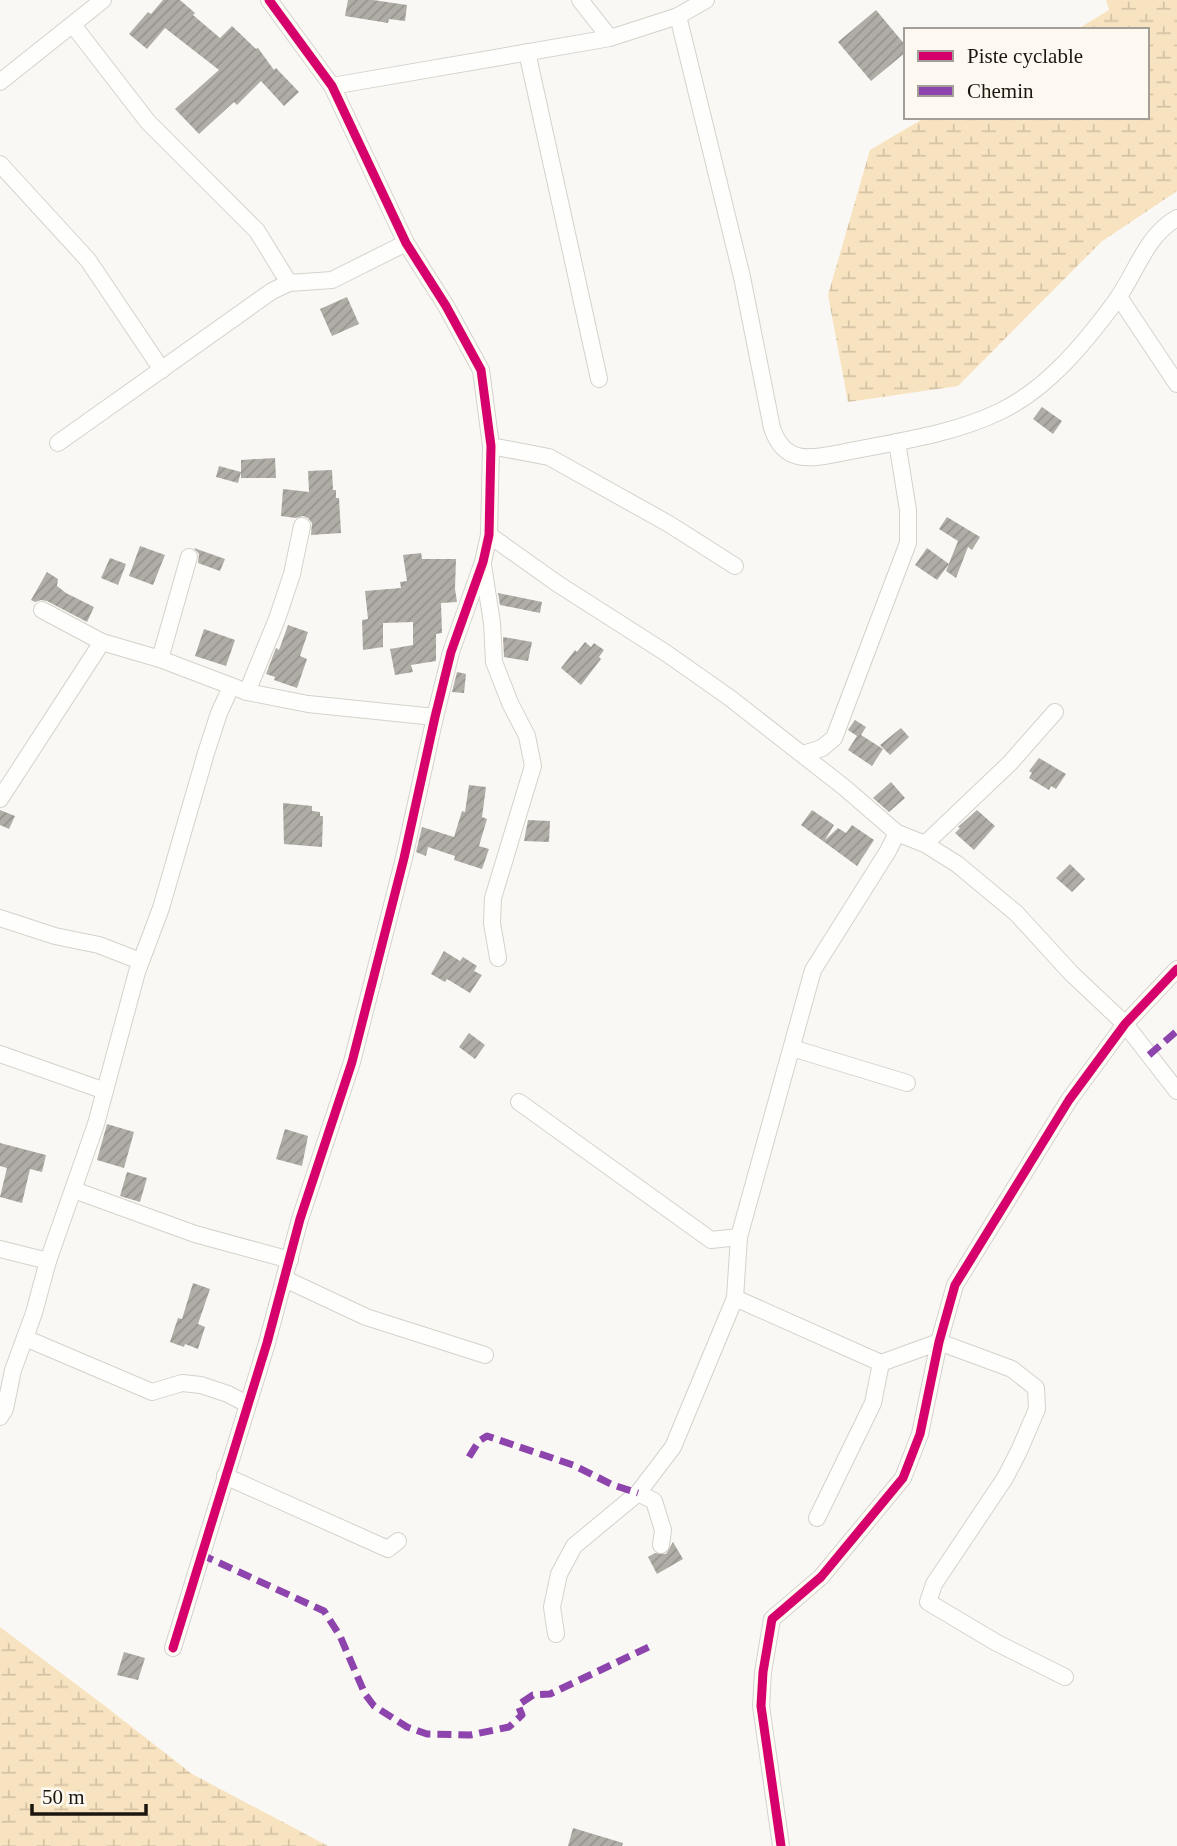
<svg xmlns="http://www.w3.org/2000/svg" width="1177" height="1846" font-family="'Times New Roman',serif">
  <style>
    .wetland { fill: url(#wetland-marsh) }
    .building { fill: url(#building-hatch) }
    .lines { fill: none; stroke-linecap: round; stroke-linejoin: round }
    .minor-casing { stroke: #d5d2cb; stroke-width: 18 }
    .minor { stroke: #fefefd; stroke-width: 16 }
    .quiet { stroke: #8e44ad; stroke-width: 7; stroke-dasharray: 14 7; stroke-linecap: butt }
    .cycleway-casing { stroke: #fef9f0; stroke-width: 13 }
    .cycleway { stroke: #d6006c; stroke-width: 9 }
  </style>
  <defs>
    <pattern id="wetland-marsh" width="20" height="14" patternUnits="userSpaceOnUse" patternTransform="scale(1.75)"><rect width="20" height="14" fill="#f8e3c0"/><path d="M1 5h8M5 5V1M11 12h8M15 12V8" fill="none" stroke="#d4c2a4"/></pattern>
    <pattern id="building-hatch" width="6" height="6" patternUnits="userSpaceOnUse" patternTransform="scale(1.75)"><rect width="6" height="6" fill="#b0ada7"/><path d="M-1 1l2-2M0 6l6-6M5 7l2-2" fill="none" stroke="#97948f"/></pattern>
  </defs>
  <rect width="100%" height="100%" fill="#faf8f4"/>
  <g class="wetland">
    <polygon points="1106,0 1177,0 1177,191 1101,242 958,386 848,402 828,295 870,150 926,117 1147,117 1147,30 1076,30 1109,10"/>
    <polygon points="0,1627 105,1706 192,1774 328,1846 0,1846"/>
  </g>
  <g class="building">
    <polygon points="163,0 180,0 195,13 193,15 220,38 232,26 256,49 258,48 274,70 276,68 299,92 284,106 261,81 237,105 234,102 199,134 175,109 219,70 165,28 147,49 129,34 148,12 151,14"/>
    <polygon points="348,0 373,0 407,5 405,21 389,19 388,23 345,16"/>
    <polygon points="876,10 906,46 906,52 871,81 838,42"/>
    <polygon points="347,297 359,324 332,336 320,309"/>
    <polygon points="1042,407 1062,421 1053,434 1033,419"/>
    <polygon points="275,458 276,478 241,478 241,460"/>
    <polygon points="219,466 241,472 238,483 216,477"/>
    <polygon points="332,470 333,490 336,490 336,498 339,498 341,533 311,535 312,523 308,518 303,516 296,518 281,516 283,489 309,492 308,471"/>
    <polygon points="947,517 980,537 972,550 968,547 956,578 946,571 958,541 939,529"/>
    <polygon points="140,546 165,555 153,585 129,576"/>
    <polygon points="194,548 225,559 220,571 198,563 199,554"/>
    <polygon points="927,548 949,564 937,580 915,565"/>
    <polygon points="421,553 422,559 456,559 455,589 457,602 441,603 442,633 436,634 436,661 411,665 413,672 395,675 390,649 413,645 413,622 383,623 383,647 363,650 362,620 368,619 365,591 401,588 400,582 407,581 403,555"/>
    <polygon points="110,558 126,564 118,585 101,578"/>
    <polygon points="47,572 58,579 57,586 66,593 94,607 87,622 47,601 41,600 35,602 31,600"/>
    <polygon points="498,593 542,602 540,613 500,605"/>
    <polygon points="288,625 308,632 300,656 307,659 297,688 274,680 275,677 266,674 276,648 279,650"/>
    <polygon points="204,629 235,640 226,666 195,656"/>
    <polygon points="503,637 532,642 528,661 504,657"/>
    <polygon points="585,642 591,647 594,643 604,650 599,657 601,659 581,685 561,668 575,650 577,652"/>
    <polygon points="457,672 466,674 464,693 452,692"/>
    <polygon points="855,720 866,727 861,735 883,749 872,766 848,750 857,736 848,730"/>
    <polygon points="901,728 909,737 890,755 880,745"/>
    <polygon points="1039,758 1066,774 1056,789 1051,786 1049,790 1029,778 1032,773 1029,771"/>
    <polygon points="891,782 905,798 889,812 873,798"/>
    <polygon points="469,785 486,787 482,817 487,819 479,846 489,849 482,869 454,860 455,856 428,847 426,856 416,852 422,827 454,837 462,811 465,812"/>
    <polygon points="283,803 312,806 312,811 320,812 320,816 323,816 322,847 284,844"/>
    <polygon points="0,810 15,816 9,829 0,825"/>
    <polygon points="812,810 834,825 825,840 838,828 846,833 852,825 874,840 857,866 801,825"/>
    <polygon points="977,810 995,826 974,850 955,833 960,828 958,827"/>
    <polygon points="528,820 550,821 549,842 524,841"/>
    <polygon points="1070,864 1085,879 1072,892 1056,878"/>
    <polygon points="444,951 460,961 463,957 477,966 474,971 482,975 470,993 447,979 445,982 431,974"/>
    <polygon points="469,1033 485,1045 475,1059 459,1047"/>
    <polygon points="107,1124 134,1132 124,1168 97,1160"/>
    <polygon points="285,1129 308,1136 302,1166 276,1159"/>
    <polygon points="0,1143 46,1155 42,1172 30,1169 22,1203 0,1197 7,1168 0,1166"/>
    <polygon points="127,1172 147,1178 140,1202 120,1196"/>
    <polygon points="193,1283 210,1289 198,1324 205,1327 198,1349 185,1344 184,1347 170,1342 178,1318 182,1319"/>
    <polygon points="673,1542 683,1559 657,1574 648,1557 655,1553 666,1554"/>
    <polygon points="124,1652 145,1658 138,1680 117,1675"/>
    <polygon points="573,1828 623,1843 622,1846 568,1846"/>
  </g>
  <g class="lines">
    <defs>
      <g id="minor">
        <polyline points="580,0 610,38"/>
        <path d="M678,16L742,277L772,428C784,464 809,459 841,453C894,442 952,435 1001,411C1048,388 1084,344 1115,302C1136,274 1145,236 1177,218"/>
        <polyline points="73,25 148,122 257,231 289,283"/>
        <polyline points="527,52 599,379"/>
        <polyline points="0,82 103,0"/>
        <polyline points="332,86 610,38 678,16 706,0"/>
        <polyline points="0,164 88,260 162,370"/>
        <polyline points="1119,297 1177,384"/>
        <polyline points="58,443 272,291 289,283 332,280 406,243"/>
        <polyline points="491,446 549,457 669,524 735,566"/>
        <polyline points="489,535 558,584 666,653 730,698 845,788 897,833 925,844 957,864 1016,913 1071,973 1125,1024 1177,1091"/>
        <polyline points="483,565 492,623 494,662 510,703 527,736 533,766 493,898 492,923 498,958"/>
        <polyline points="42,610 102,642 160,659 247,692 308,704 435,717"/>
        <polyline points="160,659 189,557"/>
        <polyline points="247,692 277,619 292,574 302,526"/>
        <polyline points="803,754 822,748 834,738 908,543 908,510 897,442"/>
        <polyline points="0,799 102,642"/>
        <polyline points="925,844 1010,763 1055,712"/>
        <polyline points="0,918 55,936 99,945 140,961"/>
        <polyline points="792,1048 907,1083"/>
        <polyline points="0,1054 105,1091"/>
        <polyline points="519,1102 711,1240 739,1237"/>
        <polyline points="74,1190 195,1234 290,1260"/>
        <polyline points="0,1249 48,1261"/>
        <polyline points="285,1279 366,1317 485,1355"/>
        <polyline points="735,1298 881,1363 939,1342 1012,1369 1036,1388 1037,1409 1019,1451 1005,1478 934,1584 928,1602 997,1643 1065,1677"/>
        <polyline points="25,1338 152,1392 182,1383 201,1385 228,1394 247,1404"/>
        <polyline points="0,1417 5,1409 13,1370 34,1313 48,1261 96,1124 137,972 161,908 206,753 219,713 231,687"/>
        <polyline points="225,1476 388,1549 398,1541"/>
        <polyline points="817,1518 873,1403 881,1363"/>
        <polyline points="661,1545 663,1530 654,1501 638,1493 673,1447 735,1298 739,1237 813,970 888,851 897,833"/>
        <polyline points="556,1634 552,1607 559,1574 574,1546 638,1493"/>
        <polyline points="173,1648 267,1343 300,1219 352,1062 404,858 435,717 451,652 483,562 489,535 491,446 481,370 446,306 406,243 332,86 269,0"/>
        <polyline points="781,1846 761,1706 763,1672 772,1619 821,1577 903,1478 920,1434 939,1342 955,1285 1069,1100 1125,1024 1177,969"/>
      </g>
    </defs>
    <use href="#minor" class="minor-casing"/>
    <use href="#minor" class="minor"/>
    <g class="quiet">
      <polyline points="1149,1055 1177,1031"/>
      <polyline points="469,1457 479,1441 487,1436 573,1465 613,1485 638,1493"/>
      <polyline points="200,1554 324,1611 340,1636 365,1694 374,1706 407,1727 427,1734 470,1735 509,1727 522,1715 518,1705 533,1695 550,1694 651,1646"/>
    </g>
    <defs>
      <g id="cycleway">
        <polyline points="173,1648 267,1343 300,1219 352,1062 404,858 435,717 451,652 483,562 489,535 491,446 481,370 446,306 406,243 332,86 269,0"/>
        <polyline points="781,1846 761,1706 763,1672 772,1619 821,1577 903,1478 920,1434 939,1342 955,1285 1069,1100 1125,1024 1177,969"/>
      </g>
    </defs>
    <use href="#cycleway" class="cycleway-casing"/>
    <use href="#cycleway" class="cycleway"/>
  </g>
  <rect x="904" y="28" width="245" height="91" fill="#fef9f0" stroke="#a39e96" stroke-width="2"/>
  <rect x="918" y="51" width="35" height="10" fill="#d6006c" stroke="#a39e96" stroke-width="2"/>
  <text x="967" y="63" font-size="21" fill="#1b160e">Piste cyclable</text>
  <rect x="918" y="86" width="35" height="10" fill="#8e44ad" stroke="#a39e96" stroke-width="2"/>
  <text x="967" y="98" font-size="21" fill="#1b160e">Chemin</text>
  <path d="M32 1804v10h114v-10" fill="none" stroke="#1b160e" stroke-width="3.5"/>
  <text x="42" y="1804" font-size="21" fill="#1b160e" stroke="#fef9f0" stroke-width="5" paint-order="stroke">50 m</text>
</svg>
